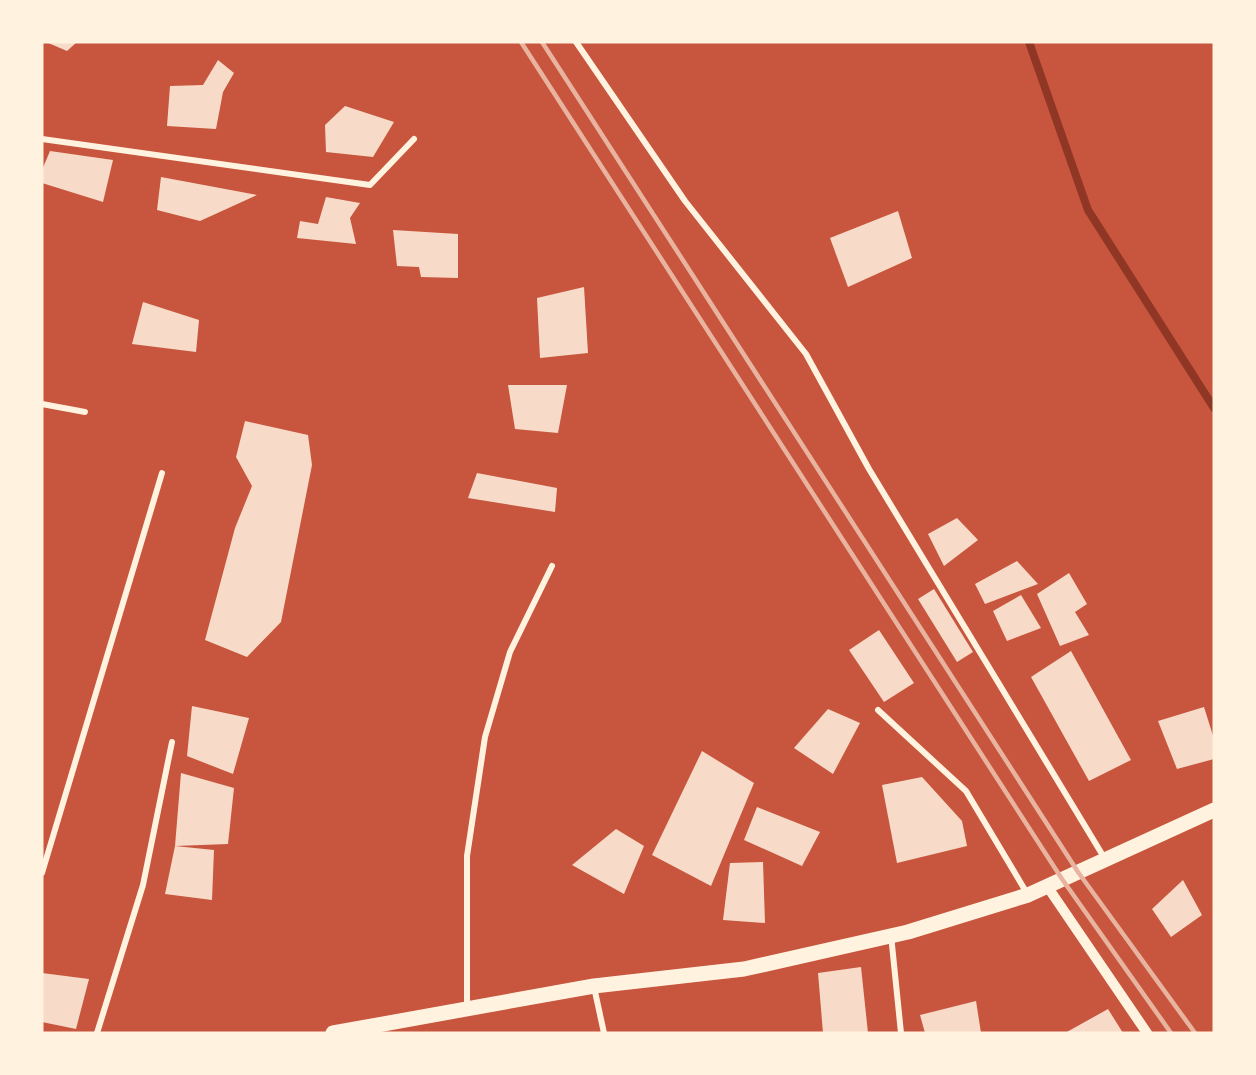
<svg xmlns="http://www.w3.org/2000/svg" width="1256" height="1075" font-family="'Alegreya Sans',sans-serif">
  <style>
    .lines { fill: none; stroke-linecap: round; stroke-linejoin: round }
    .stream { stroke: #8f3625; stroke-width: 8 }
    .building { fill: #f7dbc8 }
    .minor { stroke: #fff3e0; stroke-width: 6 }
    .tertiary { stroke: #fff3e0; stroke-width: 10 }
    .primary { stroke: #fff3e0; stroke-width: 15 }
    .rail { stroke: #e9b49f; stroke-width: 4.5 }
  </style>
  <rect width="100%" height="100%" fill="#c8553d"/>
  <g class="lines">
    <polyline class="stream" points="1029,42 1088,210 1214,408"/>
  </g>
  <g class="building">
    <polygon points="46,42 77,42 67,51"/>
    <polygon points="218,60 234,73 223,92 216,129 167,126 170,86 203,85"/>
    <polygon points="345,106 394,122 373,157 326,152 325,125"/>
    <polygon points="50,151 113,160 103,202 42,183 42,170"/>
    <polygon points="161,177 257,195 200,221 157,210"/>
    <polygon points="326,197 360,203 350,218 356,244 297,238 300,221 318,224"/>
    <polygon points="898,211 912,258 848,287 830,238"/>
    <polygon points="393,230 458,234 458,278 421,277 419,267 397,266"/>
    <polygon points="584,287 588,353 540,358 537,298"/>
    <polygon points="143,302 199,320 196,352 132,344"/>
    <polygon points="508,385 567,385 558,433 515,429"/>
    <polygon points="245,421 308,435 312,465 281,622 247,657 205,640 235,528 252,486 236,457"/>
    <polygon points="477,473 557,488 555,512 468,498"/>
    <polygon points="957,518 978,540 944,566 928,534"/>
    <polygon points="1017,561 1038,584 985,604 975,584"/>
    <polygon points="1069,573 1087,604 1075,612 1089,635 1060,646 1037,594"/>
    <polygon points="934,589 973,652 957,662 918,599"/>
    <polygon points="1021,595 1041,628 1007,641 993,611"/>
    <polygon points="879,630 914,683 884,702 849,650"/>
    <polygon points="1071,651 1131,760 1089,781 1031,677"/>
    <polygon points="192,706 249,718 233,774 187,756"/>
    <polygon points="1204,707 1214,739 1214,759 1177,769 1158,721"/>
    <polygon points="828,709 860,723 833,774 794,748"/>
    <polygon points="702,751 754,783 711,886 652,855"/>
    <polygon points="181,773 234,788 228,844 175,846"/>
    <polygon points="922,777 962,821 967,846 897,863 882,785"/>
    <polygon points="757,807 820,832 802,866 744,840"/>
    <polygon points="616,829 644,846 624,894 572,865"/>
    <polygon points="175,846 214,850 212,900 165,894"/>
    <polygon points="763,862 765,923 723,920 730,863"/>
    <polygon points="1183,880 1202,915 1171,937 1152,909"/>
    <polygon points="861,967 868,1033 823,1033 818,973"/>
    <polygon points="42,973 89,979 76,1029 42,1022"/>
    <polygon points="976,1001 981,1033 925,1033 920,1015"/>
    <polygon points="1108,1009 1123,1033 1065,1033"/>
  </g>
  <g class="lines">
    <g class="minor">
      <polyline points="576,42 685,201 806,354 869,469 1105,859"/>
      <polyline points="42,139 370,185 414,139"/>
      <polyline points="42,404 85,412"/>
      <polyline points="878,710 966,791 1028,895"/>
      <polyline points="42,873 162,473"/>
      <polyline points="891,935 901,1033"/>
      <polyline points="594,987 604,1033"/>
      <polyline points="467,1007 467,856 485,737 510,652 552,566"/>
      <polyline points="97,1033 143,885 172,742"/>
    </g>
    <polyline class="tertiary" points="1047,886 1147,1033"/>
    <polyline class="primary" points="333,1033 594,986 744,969 908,932 1028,895 1214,810"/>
    <g class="rail">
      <polyline points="521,42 1062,879 1171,1033"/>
      <polyline points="542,42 1078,872 1195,1033"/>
    </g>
  </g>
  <rect width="1256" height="1075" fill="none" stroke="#fff3e0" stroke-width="87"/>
</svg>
